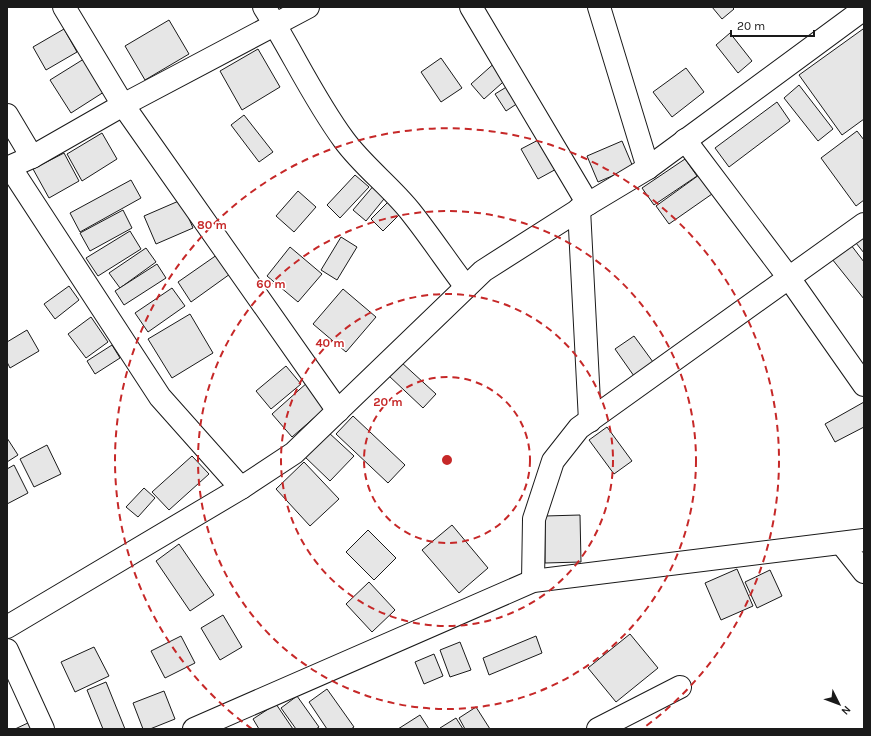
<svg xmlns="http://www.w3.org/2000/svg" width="871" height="736" font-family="Karla,sans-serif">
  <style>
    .building { fill: #e6e6e6; stroke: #1a1a1a }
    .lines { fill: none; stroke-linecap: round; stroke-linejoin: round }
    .minor-casing { stroke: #1a1a1a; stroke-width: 24 }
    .minor { stroke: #fff; stroke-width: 22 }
    .ring { fill: none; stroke: #c62828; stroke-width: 2; stroke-dasharray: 7 5 }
    .centre { fill: #c62828; stroke: #fff; stroke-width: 2 }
    .ring-label { font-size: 12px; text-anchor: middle; font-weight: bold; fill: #c62828; stroke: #fff; stroke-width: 3; stroke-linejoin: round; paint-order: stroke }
  </style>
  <rect width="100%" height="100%" fill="#fff"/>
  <g class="building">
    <polygon points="712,7 732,7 734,9 722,19"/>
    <polygon points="169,20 189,54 145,80 125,46"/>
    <polygon points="64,29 77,52 46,70 33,47"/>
    <polygon points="863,29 864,31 864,119 842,135 799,75"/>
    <polygon points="730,33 752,61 738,73 716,45"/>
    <polygon points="258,49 280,87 242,110 220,71"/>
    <polygon points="87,57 107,90 71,113 50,80"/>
    <polygon points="441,58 462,88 441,102 421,72"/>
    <polygon points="498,60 511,75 484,99 471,84"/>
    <polygon points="686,68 704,92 672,117 653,92"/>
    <polygon points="513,83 524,99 506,111 495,94"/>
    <polygon points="799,85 833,129 818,141 784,98"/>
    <polygon points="777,102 790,121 729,167 715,148"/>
    <polygon points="244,115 273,152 259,162 231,125"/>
    <polygon points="857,131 864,140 864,200 856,206 821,158"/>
    <polygon points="102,133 117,159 82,181 67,154"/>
    <polygon points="544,137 560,167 538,179 521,149"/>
    <polygon points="622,141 633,167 598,182 587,156"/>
    <polygon points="64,153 79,181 49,198 33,169"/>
    <polygon points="685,159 697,176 654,205 642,188"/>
    <polygon points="355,175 369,187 340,218 327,205"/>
    <polygon points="699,175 712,194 669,224 656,206"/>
    <polygon points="131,180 141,198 80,232 70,213"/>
    <polygon points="375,184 388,194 366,221 353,210"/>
    <polygon points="298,191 316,207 294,232 276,216"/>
    <polygon points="392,198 404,210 383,231 371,219"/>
    <polygon points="181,200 193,228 156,244 144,216"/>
    <polygon points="123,210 132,228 90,251 80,233"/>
    <polygon points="130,231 141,249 98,276 86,258"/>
    <polygon points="341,237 357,247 337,280 321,270"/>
    <polygon points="864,237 864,253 856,243"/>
    <polygon points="851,245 864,262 864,299 832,259"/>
    <polygon points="290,247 322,274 298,302 267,276"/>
    <polygon points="146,248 156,262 120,288 109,273"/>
    <polygon points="224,250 237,269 191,302 178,282"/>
    <polygon points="157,264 166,278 124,305 115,291"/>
    <polygon points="69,286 79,300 55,319 44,304"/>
    <polygon points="172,288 185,306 148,332 135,313"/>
    <polygon points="343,289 376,317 346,352 313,324"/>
    <polygon points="190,314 213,353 172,378 148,339"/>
    <polygon points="91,317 108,342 86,358 68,334"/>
    <polygon points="27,330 39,351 10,368 7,362 7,342"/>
    <polygon points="634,336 653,362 634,376 615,349"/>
    <polygon points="112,345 120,358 95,374 87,361"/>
    <polygon points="401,362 436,394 423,408 388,375"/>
    <polygon points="286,366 301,384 271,409 256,391"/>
    <polygon points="308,382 329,405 292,437 272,414"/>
    <polygon points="864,402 864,427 835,442 825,424"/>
    <polygon points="353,416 405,465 388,483 336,434"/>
    <polygon points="607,427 632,461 614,474 589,440"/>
    <polygon points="328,432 354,456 330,481 304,456"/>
    <polygon points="7,438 18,455 7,462"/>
    <polygon points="47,445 61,474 34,487 20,459"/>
    <polygon points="192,456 209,474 169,510 152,492"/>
    <polygon points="304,462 339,499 310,526 276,489"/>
    <polygon points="14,465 28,493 7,504 7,469"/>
    <polygon points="144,488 155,498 138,517 126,507"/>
    <polygon points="580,515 581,562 545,563 545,516"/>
    <polygon points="452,525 488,568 459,593 422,550"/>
    <polygon points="368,530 396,558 374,580 346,552"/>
    <polygon points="179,544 214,595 190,611 156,561"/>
    <polygon points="737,569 753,606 721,620 705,583"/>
    <polygon points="770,570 782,596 757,608 745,582"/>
    <polygon points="369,582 395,610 372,632 346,604"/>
    <polygon points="223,615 242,647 220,660 201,628"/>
    <polygon points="630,634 658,668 616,702 588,668"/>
    <polygon points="181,636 195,663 165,678 151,651"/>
    <polygon points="536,636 542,653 489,675 483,658"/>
    <polygon points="460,642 471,670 450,677 440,650"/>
    <polygon points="94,647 109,676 75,692 61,662"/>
    <polygon points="434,654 443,676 424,684 415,662"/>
    <polygon points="106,682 125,729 103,729 87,690"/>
    <polygon points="327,689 354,727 351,729 327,729 309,702"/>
    <polygon points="164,691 175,719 150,729 143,729 133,703"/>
    <polygon points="297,696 319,727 316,729 296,729 281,708"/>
    <polygon points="276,704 293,729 259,729 253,719"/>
    <polygon points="476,707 490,729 465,729 459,718"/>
    <polygon points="420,715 429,729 398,729"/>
    <polygon points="456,718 463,729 440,729 440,728"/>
    <polygon points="30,722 34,729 15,729"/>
  </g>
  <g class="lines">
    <defs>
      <g id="minor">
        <polyline points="64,7 123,105 338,411"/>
        <path d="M264,7C292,51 313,98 344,140C363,166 390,186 410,211C430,236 447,262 466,287"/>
        <polyline points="471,7 588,204"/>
        <polyline points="599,7 648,168"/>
        <polyline points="7,115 32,157"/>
        <polyline points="685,140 789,278 864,385"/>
        <polyline points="10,167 160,397 241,488"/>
        <polyline points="7,168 32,157 123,105 308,7"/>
        <polyline points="579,209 590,421"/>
        <polyline points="841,543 864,572"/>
        <polyline points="533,581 534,519 553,461 579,428 864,224"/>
        <polyline points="7,627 241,488 294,453 483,271 588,204 648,168 864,9"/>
        <polyline points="7,650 43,729"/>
        <polyline points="194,729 533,581 864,540"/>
        <polyline points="598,729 680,687"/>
      </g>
    </defs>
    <use href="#minor" class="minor-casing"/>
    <use href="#minor" class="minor"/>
  </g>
  <g class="ring">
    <circle cx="447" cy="460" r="83"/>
    <circle cx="447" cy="460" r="166"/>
    <circle cx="447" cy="460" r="249"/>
    <path d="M252 729A332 332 0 1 1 642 729"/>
  </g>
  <circle cx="447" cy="460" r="6" class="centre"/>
  <g class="ring-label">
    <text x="212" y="229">80 m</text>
    <text x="271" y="288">60 m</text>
    <text x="330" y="347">40 m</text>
    <text x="388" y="406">20 m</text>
  </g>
  <rect width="871" height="736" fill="none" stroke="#1a1a1a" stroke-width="16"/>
  <g transform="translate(839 704) rotate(132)" stroke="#ffffff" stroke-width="3" paint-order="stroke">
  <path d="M0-3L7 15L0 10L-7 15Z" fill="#1a1a1a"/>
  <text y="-6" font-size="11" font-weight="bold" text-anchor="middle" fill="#1a1a1a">N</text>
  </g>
  <path d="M731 30v6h83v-6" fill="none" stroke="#1a1a1a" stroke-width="2"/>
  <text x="737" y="30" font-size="12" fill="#1a1a1a" stroke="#ffffff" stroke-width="3" paint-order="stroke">20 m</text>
</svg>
